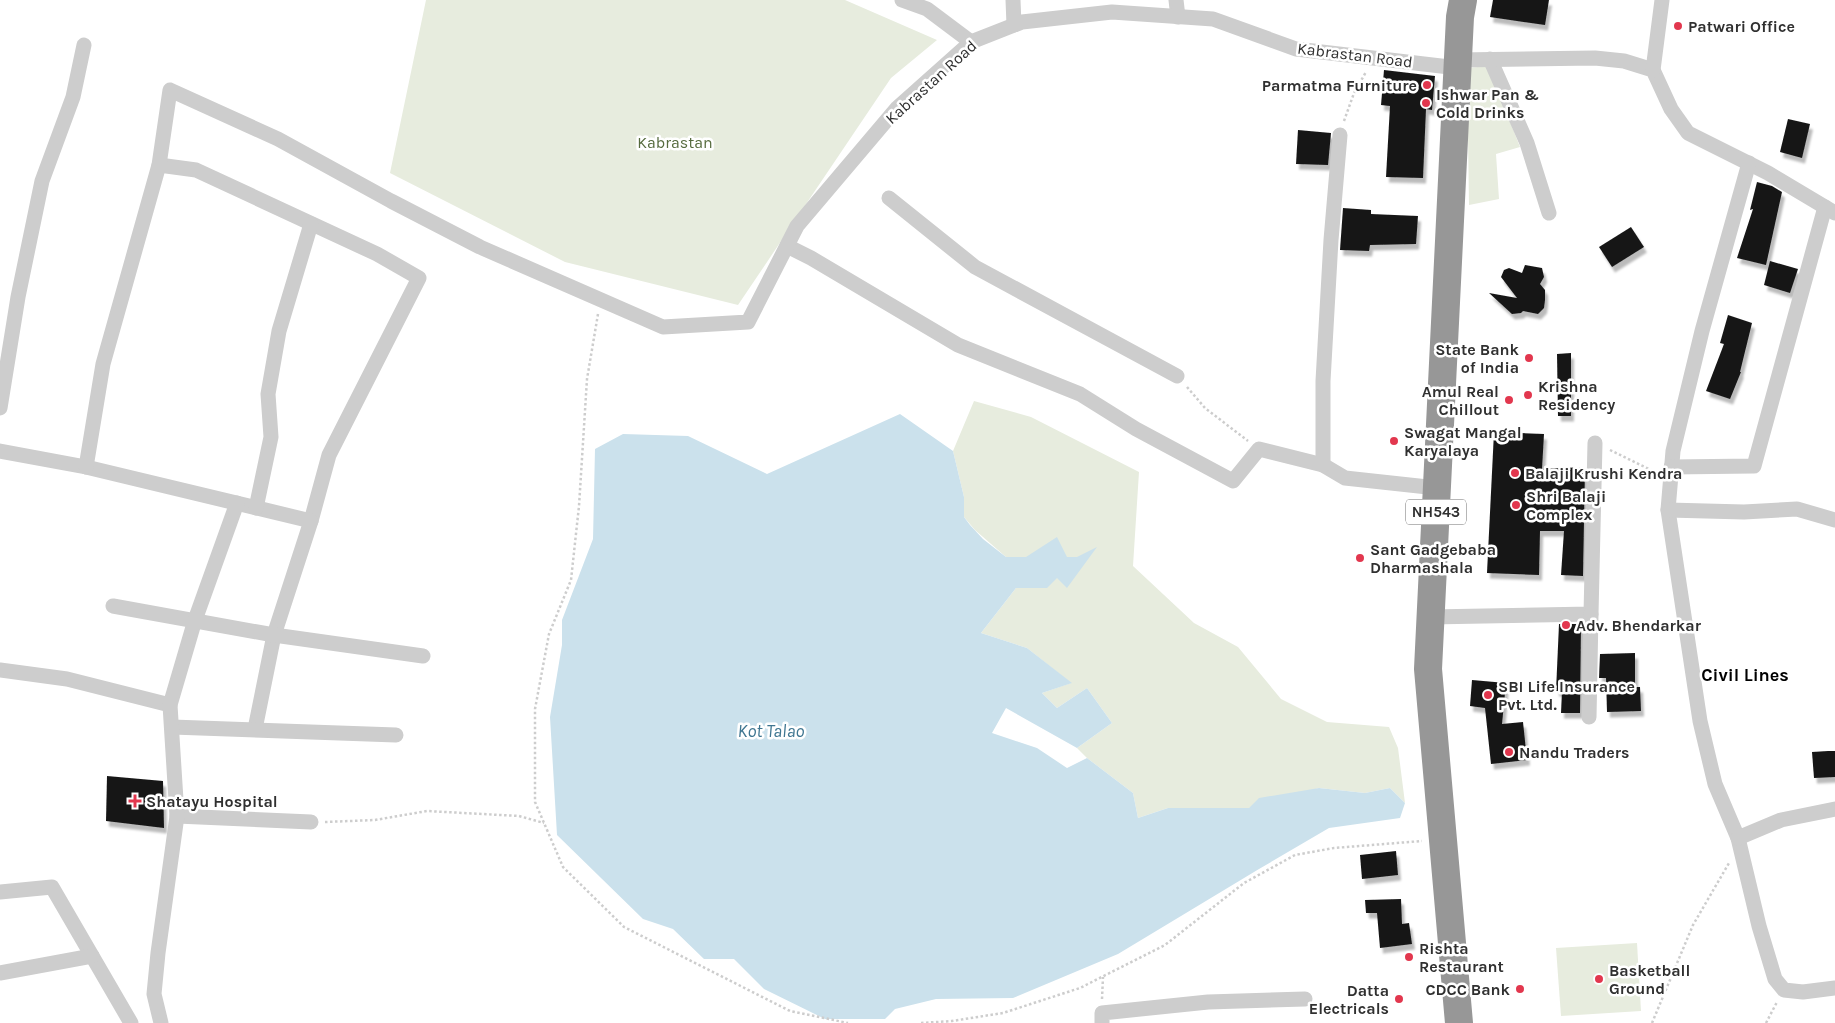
<svg xmlns="http://www.w3.org/2000/svg" width="1835" height="1023" font-family="Karla,sans-serif">
  <style>
    .green { fill: #e7ecde }
    .water { fill: #cbe1ec }
    .building { fill: #171717; filter: url(#shadow) }
    .lines { fill: none; stroke-linecap: round; stroke-linejoin: round }
    .path { stroke: #cdcdcd; stroke-width: 2.5; stroke-dasharray: 2.5 2.5; stroke-linecap: butt }
    .street { stroke: #cdcdcd; stroke-width: 15 }
    .highway { stroke: #979797; stroke-width: 28 }
    .poi-dot { fill: #e2374e; stroke: #fff; stroke-width: 2 }
    .labels { text-anchor: middle; dominant-baseline: central; stroke-width: 5; stroke-linejoin: round; paint-order: stroke }
    .shield { fill: #fff; stroke: #6e6e6e; stroke-width: 1 }
    .shield-label { font-size: 15px; font-weight: bold; fill: #303030 }
    .poi-label { font-size: 16px; font-weight: bold; fill: #303030; stroke: #fff; text-anchor: start }
    .street-label { font-size: 16px; fill: #303030; stroke: #fff }
    .park-label { font-size: 16px; fill: #566b3e; stroke: #fff }
    .neighbourhood-label { font-size: 18px; font-weight: bold; fill: #000; stroke: #fff }
    .water-label { font-size: 18px; font-style: italic; fill: #3f7691; stroke: #fff }
  </style>
  <defs>
    <filter id="shadow"><feDropShadow dx="3" dy="5.5" stdDeviation="1" flood-color="#0004"/></filter>
  </defs>
  <rect width="100%" height="100%" fill="#fff"/>
  <g class="green">
    <polygon points="426,0 845,0 937,40 891,78 738,305 565,262 390,173"/>
    <polygon points="1488,66 1520,147 1496,154 1499,199 1469,205 1467,68"/>
    <polygon points="974,401 1031,417 1139,472 1133,566 1194,623 1238,647 1281,699 1327,722 1389,727 1398,748 1405,803 1390,788 1365,793 1319,788 1249,808 1168,808 1138,818 1133,793 1087,758 1077,748 1112,723 1087,688 1057,708 1042,693 1071,683 1027,648 981,633 1016,588 1026,557 1006,557 975,530 964,517 964,497 953,451"/>
    <polygon points="1637,943 1641,1011 1561,1016 1556,948"/>
  </g>
  <polygon class="water" points="900,414 953,451 964,497 964,517 970,525 983,539 1006,557 1026,557 1057,537 1067,557 1077,557 1097,547 1067,588 1057,578 1047,588 1016,588 981,633 1027,648 1072,683 1042,693 1057,708 1087,688 1112,723 1077,748 1006,708 992,733 1037,748 1067,768 1087,758 1133,793 1138,818 1168,808 1249,808 1259,798 1319,788 1365,793 1390,788 1405,803 1400,818 1329,828 1259,869 1118,954 1013,998 936,999 895,1009 885,1019 825,1019 764,989 734,959 704,959 673,929 643,919 557,835 550,717 562,645 562,620 593,539 595,449 623,434 688,436 767,474"/>
  <g class="building">
    <polygon points="1493,0 1549,0 1545,25 1490,17"/>
    <polygon points="1384,70 1435,76 1432,110 1426,109 1423,178 1386,177 1390,106 1381,105"/>
    <polygon points="1788,119 1810,124 1802,158 1780,152"/>
    <polygon points="1298,130 1331,133 1328,165 1296,164"/>
    <polygon points="1757,182 1772,186 1782,192 1766,265 1737,258 1753,209 1750,210"/>
    <polygon points="1343,208 1371,210 1371,214 1418,216 1416,244 1370,245 1369,251 1340,250"/>
    <polygon points="1631,227 1644,247 1612,267 1599,247"/>
    <polygon points="1770,261 1798,269 1790,293 1764,285"/>
    <polygon points="1525,265 1542,268 1544,277 1540,284 1545,290 1545,300 1544,308 1538,314 1523,311 1521,313 1512,314 1489,293 1517,298 1501,277 1504,270 1509,268 1522,273"/>
    <polygon points="1728,315 1752,323 1740,372 1741,372 1730,399 1706,391 1724,344 1720,343"/>
    <polygon points="1571,353 1571,416 1558,416 1557,354"/>
    <polygon points="1494,432 1544,434 1542,469 1585,467 1583,576 1561,575 1564,531 1540,531 1539,575 1487,573"/>
    <polygon points="1559,624 1581,624 1580,713 1561,713 1562,691 1556,691"/>
    <polygon points="1635,653 1635,687 1640,687 1641,711 1607,712 1606,678 1599,678 1600,654"/>
    <polygon points="1472,680 1506,683 1502,724 1523,722 1527,760 1491,764 1485,708 1470,706"/>
    <polygon points="1828,751 1835,751 1835,777 1814,778 1812,752"/>
    <polygon points="107,776 163,781 164,828 106,821"/>
    <polygon points="1396,851 1398,875 1362,879 1360,855"/>
    <polygon points="1401,899 1402,924 1409,923 1412,944 1380,948 1377,913 1366,913 1365,900"/>
  </g>
  <g class="lines">
    <g class="path">
      <polyline points="1344,121 1354,93 1366,72"/>
      <polyline points="598,314 587,379 579,506 571,580 549,634 535,709 535,802 563,867 624,927 790,1011 848,1023"/>
      <polyline points="1187,387 1205,408 1248,441"/>
      <polyline points="1610,450 1657,473"/>
      <polyline points="325,822 375,820 427,811 519,816 544,823"/>
      <polyline points="1102,999 1103,977"/>
      <polyline points="921,1023 952,1021 1003,1013 1080,988 1165,945 1244,883 1295,855 1334,848 1422,841"/>
      <polyline points="1652,1023 1693,925 1729,863"/>
      <polyline points="1766,1023 1777,1002"/>
    </g>
    <g class="street">
      <polyline points="902,0 927,9 971,42"/>
      <polyline points="1013,0 1014,25"/>
      <polyline points="1176,0 1178,17"/>
      <polyline points="1490,59 1527,143 1549,213"/>
      <polyline points="1458,60 1595,58 1624,61 1653,70 1671,109 1688,133 1768,173 1835,213"/>
      <polyline points="1653,70 1662,0"/>
      <polyline points="1749,163 1702,331 1673,451 1668,510 1700,721 1715,784 1738,838 1759,926 1775,979 1784,990 1803,992 1835,988"/>
      <polyline points="159,165 196,170 377,254 419,278 329,455 311,521 274,635 255,729"/>
      <polyline points="889,198 975,267 1177,376"/>
      <polyline points="787,246 811,258 958,345 1080,394 1136,429 1233,481 1259,449 1323,465 1345,478 1437,488"/>
      <polyline points="0,408 18,297 42,181 73,97 84,45"/>
      <polyline points="0,451 86,467 311,521"/>
      <polyline points="1323,465 1323,381 1331,240 1340,135"/>
      <polyline points="86,467 103,364 159,165 170,90 278,139 391,201 480,247 663,327 748,322 797,226 897,108 971,42 1022,22 1112,12 1213,19 1296,49 1458,68"/>
      <polyline points="1671,467 1754,466 1825,207"/>
      <polyline points="256,508 271,437 268,394 279,331 311,224"/>
      <polyline points="1668,510 1744,512 1797,509 1835,520"/>
      <polyline points="113,606 274,635 423,656"/>
      <polyline points="1430,617 1591,614 1595,443"/>
      <polyline points="0,670 67,679 170,705"/>
      <polyline points="1589,717 1591,614"/>
      <polyline points="172,727 396,735"/>
      <polyline points="177,816 311,822"/>
      <polyline points="1738,838 1781,820 1835,809"/>
      <polyline points="0,892 52,887 131,1023"/>
      <polyline points="0,973 92,956"/>
      <polyline points="161,1023 154,994 158,953 177,816 170,705 195,620 237,503"/>
      <polyline points="1102,1023 1102,1013 1208,1002 1305,999"/>
    </g>
    <polyline class="highway" points="1459,1023 1428,669 1460,17 1463,0"/>
  </g>
  <g class="poi-dot">
    <circle cx="1678" cy="26" r="5"/>
    <circle cx="1427" cy="85" r="5"/>
    <circle cx="1426" cy="103" r="5"/>
    <circle cx="1529" cy="358" r="5"/>
    <circle cx="1528" cy="395" r="5"/>
    <circle cx="1509" cy="400" r="5"/>
    <circle cx="1394" cy="441" r="5"/>
    <circle cx="1515" cy="473" r="5"/>
    <circle cx="1516" cy="505" r="5"/>
    <circle cx="1360" cy="558" r="5"/>
    <circle cx="1566" cy="625" r="5"/>
    <circle cx="1488" cy="695" r="5"/>
    <circle cx="1509" cy="752" r="5"/>
    <path d="M132.5 793.5h5v5h5v5h-5v5h-5v-5h-5v-5h5z"/>
    <circle cx="1409" cy="957" r="5"/>
    <circle cx="1599" cy="979" r="5"/>
    <circle cx="1520" cy="989" r="5"/>
    <circle cx="1399" cy="999" r="5"/>
  </g>
  <g class="labels">
    <rect class="shield" x="1406" y="499.5" width="60" height="25" rx="4"/>
    <g class="shield-label">
      <text x="1436" y="512">NH543</text>
    </g>
    <g class="poi-label">
      <text x="1688" y="26">Patwari Office</text>
      <text x="1417" y="85" text-anchor="end">Parmatma Furniture</text>
      <text x="1436" y="94">Ishwar Pan &amp;<tspan x="1436" dy="18">Cold Drinks</tspan></text>
      <text x="1519" y="349" text-anchor="end">State Bank<tspan x="1519" dy="18">of India</tspan></text>
      <text x="1538" y="386">Krishna<tspan x="1538" dy="18">Residency</tspan></text>
      <text x="1499" y="391" text-anchor="end">Amul Real<tspan x="1499" dy="18">Chillout</tspan></text>
      <text x="1404" y="432">Swagat Mangal<tspan x="1404" dy="18">Karyalaya</tspan></text>
      <text x="1525" y="473">Balaji Krushi Kendra</text>
      <text x="1526" y="496">Shri Balaji<tspan x="1526" dy="18">Complex</tspan></text>
      <text x="1370" y="549">Sant Gadgebaba<tspan x="1370" dy="18">Dharmashala</tspan></text>
      <text x="1576" y="625">Adv. Bhendarkar</text>
      <text x="1498" y="686">SBI Life Insurance<tspan x="1498" dy="18">Pvt. Ltd.</tspan></text>
      <text x="1519" y="752">Nandu Traders</text>
      <text x="146" y="801">Shatayu Hospital</text>
      <text x="1419" y="948">Rishta<tspan x="1419" dy="18">Restaurant</tspan></text>
      <text x="1609" y="970">Basketball<tspan x="1609" dy="18">Ground</tspan></text>
      <text x="1510" y="989" text-anchor="end">CDCC Bank</text>
      <text x="1389" y="990" text-anchor="end">Datta<tspan x="1389" dy="18">Electricals</tspan></text>
    </g>
    <g class="street-label">
      <text transform="translate(1355 55) rotate(7)">Kabrastan Road</text>
      <text transform="translate(931 82) rotate(-42)">Kabrastan Road</text>
    </g>
    <g class="park-label">
      <text x="675" y="142">Kabrastan</text>
    </g>
    <g class="neighbourhood-label">
      <text x="1745" y="675">Civil Lines</text>
    </g>
    <g class="water-label">
      <text x="771" y="731">Kot Talao</text>
    </g>
  </g>
</svg>
